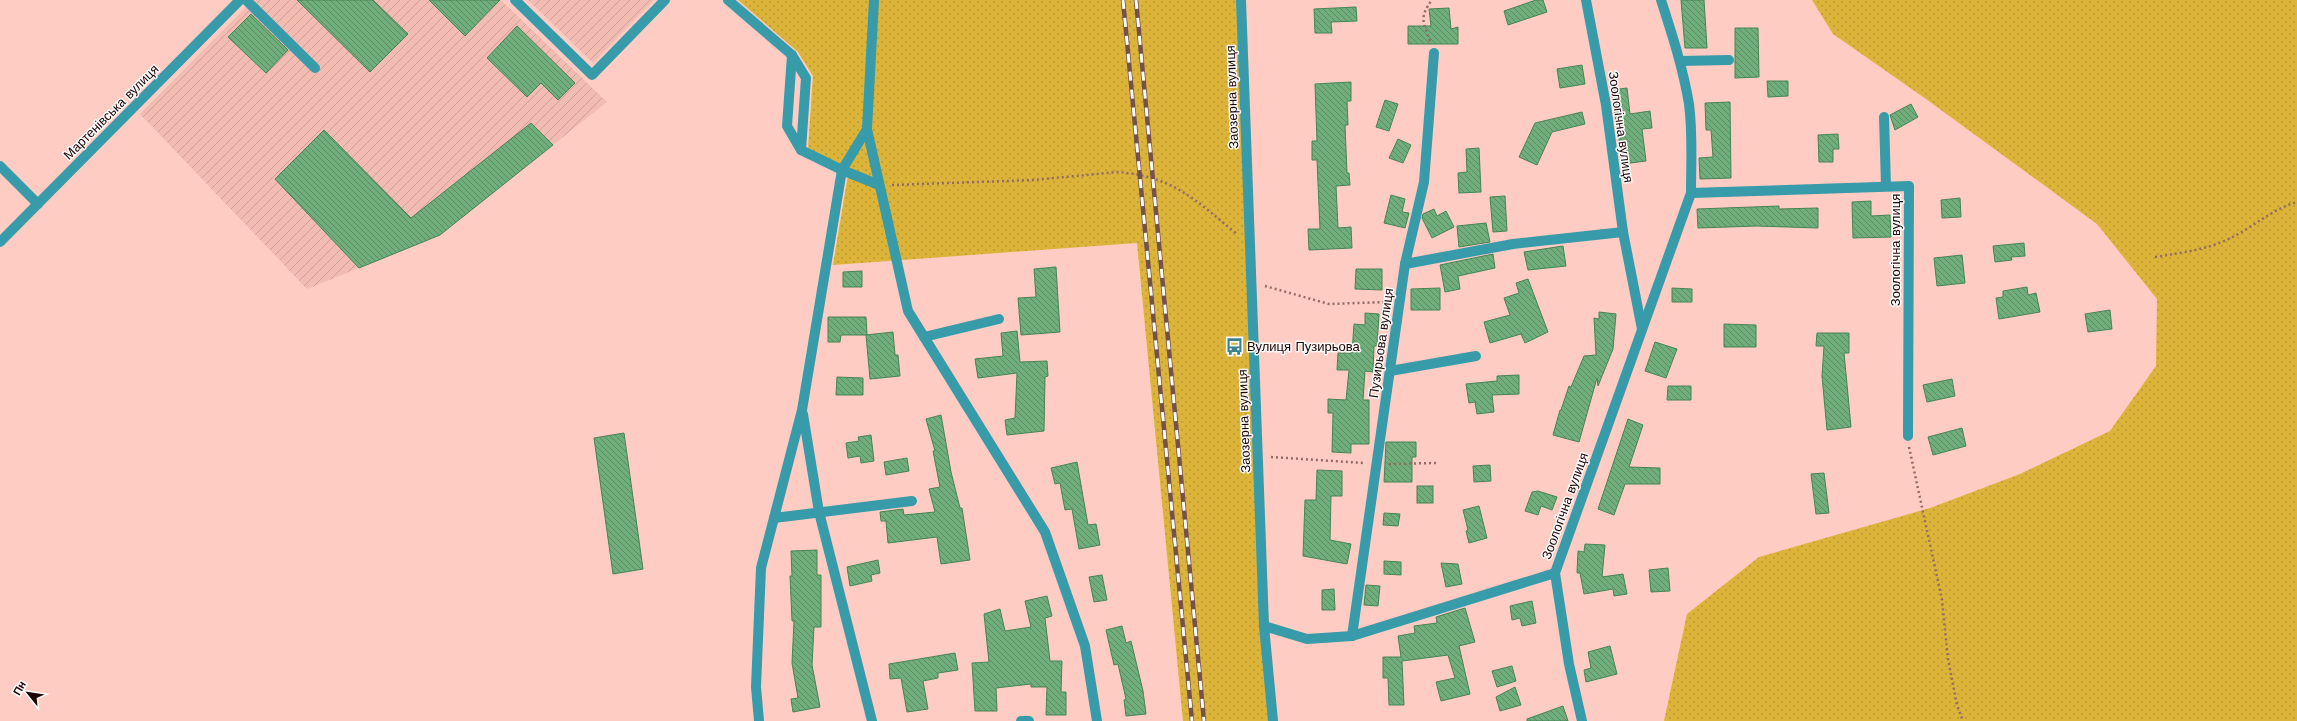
<svg xmlns="http://www.w3.org/2000/svg" width="2297" height="721" font-family="'Work Sans',sans-serif">
  <style>
    .industrial { fill: url(#industrial-furrows) }
    .grass { fill: url(#grass-dots) }
    .building { fill: url(#building-back-hatch); stroke: #458453 }
    .lines { fill: none; stroke-linecap: round; stroke-linejoin: round }
    .path { stroke: #926b66; stroke-width: 2.5; stroke-dasharray: 2 3; stroke-linecap: butt }
    .service { stroke: #389baa; stroke-width: 10 }
    .minor { stroke: #389baa; stroke-width: 10 }
    .tertiary { stroke: #389baa; stroke-width: 10 }
    .rail-casing { stroke: #75514d; stroke-width: 4.5 }
    .rail { stroke: #fafafa; stroke-width: 3; stroke-dasharray: 9; stroke-linecap: butt }
    .labels { text-anchor: middle; dominant-baseline: central; stroke-width: 3; stroke-linejoin: round; paint-order: stroke }
    .street-label { font-size: 13px; fill: #1d0302; stroke: #fafafa }
    .poi-label { font-size: 13px; fill: #1d0302; stroke: #fafafa; text-anchor: start }
  </style>
  <defs>
    <pattern id="industrial-furrows" width="10" height="10" patternUnits="userSpaceOnUse"><rect width="10" height="10" fill="#f3bcb2"/><path d="M-1 1l2-2M0 10L10 0M9 11l2-2" fill="none" stroke="#d0a097"/></pattern>
    <pattern id="grass-dots" width="8" height="8" patternUnits="userSpaceOnUse"><rect width="8" height="8" fill="#dcb43a"/><path d="M2 2h.1M6 6h.1" fill="none" stroke="#bc9931" stroke-width="1.8" stroke-linecap="round"/></pattern>
    <pattern id="building-back-hatch" width="6" height="6" patternUnits="userSpaceOnUse"><rect width="6" height="6" fill="#70af7c"/><path d="M-1 5l2 2M0 0l6 6M5-1l2 2" fill="none" stroke="#5b8c63"/></pattern>
  </defs>
  <rect width="100%" height="100%" fill="#ffccc3"/>
  <g class="industrial">
    <polygon points="253,0 501,0 607,102 440,235 307,289 140,114"/>
    <polygon points="528,0 654,0 593,63"/>
  </g>
  <g class="grass">
    <polygon points="738,0 1241,0 1273,721 1183,721 1137,243 833,265 849,169 808,148 813,76 798,52"/>
    <polygon points="1812,0 2297,0 2297,721 1664,721 1687,614 1759,557 1930,508 2020,474 2110,431 2156,366 2157,299 2097,224 1926,99 1833,34"/>
  </g>
  <g class="building">
    <polygon points="297,0 373,0 408,34 370,72"/>
    <polygon points="429,0 500,0 465,36"/>
    <polygon points="1536,0 1543,0 1547,12 1508,25 1504,11"/>
    <polygon points="1681,0 1704,0 1707,48 1685,48"/>
    <polygon points="1356,7 1357,21 1331,22 1332,33 1315,33 1314,9"/>
    <polygon points="1449,8 1451,29 1458,27 1458,44 1408,44 1408,26 1431,26 1429,9"/>
    <polygon points="251,14 288,50 266,73 228,37"/>
    <polygon points="517,26 575,83 558,100 541,83 527,97 487,58"/>
    <polygon points="1735,28 1758,28 1759,77 1735,78"/>
    <polygon points="1582,65 1585,84 1560,88 1557,69"/>
    <polygon points="1767,81 1788,81 1788,96 1768,97"/>
    <polygon points="1351,82 1351,101 1347,101 1348,125 1345,125 1347,173 1349,173 1350,185 1336,186 1338,228 1351,227 1352,248 1309,250 1308,229 1320,229 1317,160 1312,160 1312,141 1317,141 1315,84"/>
    <polygon points="1627,88 1630,114 1650,111 1652,128 1642,129 1646,161 1623,164 1611,90"/>
    <polygon points="1385,100 1398,104 1389,131 1376,127"/>
    <polygon points="1730,102 1731,178 1700,179 1699,158 1713,157 1711,130 1706,130 1705,103"/>
    <polygon points="1911,104 1918,117 1895,130 1890,115"/>
    <polygon points="1582,112 1585,124 1552,132 1537,165 1519,157 1535,123"/>
    <polygon points="531,123 553,145 440,235 359,268 275,179 324,130 411,218"/>
    <polygon points="1838,134 1839,149 1833,149 1833,162 1819,162 1818,135"/>
    <polygon points="1398,139 1411,145 1403,163 1389,158"/>
    <polygon points="1479,148 1481,192 1459,193 1458,173 1467,172 1466,149"/>
    <polygon points="1391,195 1405,199 1402,212 1409,213 1405,228 1384,223"/>
    <polygon points="1505,196 1507,231 1493,232 1490,197"/>
    <polygon points="1960,198 1961,217 1942,218 1941,200"/>
    <polygon points="1871,201 1871,216 1890,215 1891,237 1853,238 1852,202"/>
    <polygon points="1779,206 1779,209 1818,208 1818,228 1757,226 1698,228 1697,209"/>
    <polygon points="1434,209 1437,216 1446,211 1454,227 1432,238 1422,218 1423,214"/>
    <polygon points="1486,223 1490,242 1459,247 1457,226"/>
    <polygon points="2024,243 2025,256 2011,257 2012,260 1995,262 1993,246"/>
    <polygon points="1563,246 1566,266 1528,270 1524,252"/>
    <polygon points="1493,254 1495,268 1458,276 1460,289 1445,292 1440,265"/>
    <polygon points="1962,255 1965,283 1937,286 1934,258"/>
    <polygon points="1056,267 1060,332 1021,335 1018,298 1036,297 1034,269"/>
    <polygon points="1356,269 1382,269 1382,290 1355,289"/>
    <polygon points="862,271 862,287 843,287 843,272"/>
    <polygon points="1528,279 1548,332 1525,343 1521,334 1490,343 1484,322 1510,315 1504,298 1519,293 1516,283"/>
    <polygon points="2027,287 2028,295 2036,293 2040,312 1999,319 1996,298 2003,297 2003,291"/>
    <polygon points="1440,288 1440,310 1411,310 1411,289"/>
    <polygon points="1672,288 1692,289 1692,302 1672,302"/>
    <polygon points="2110,310 2112,329 2088,332 2085,314"/>
    <polygon points="1599,312 1616,314 1613,349 1598,386 1597,378 1579,442 1553,435 1560,410 1561,410 1569,386 1571,387 1584,356 1596,355 1594,318 1599,319"/>
    <polygon points="1365,313 1379,314 1377,346 1374,346 1373,372 1365,371 1363,400 1369,400 1369,444 1351,444 1351,453 1332,452 1333,413 1328,413 1328,399 1346,400 1349,370 1337,370 1338,353 1352,353 1354,324 1365,325"/>
    <polygon points="828,317 866,317 867,335 841,335 840,342 828,342"/>
    <polygon points="1724,324 1756,325 1756,347 1724,347"/>
    <polygon points="1017,331 1020,362 1047,361 1048,376 1045,377 1044,431 1007,435 1005,420 1015,418 1017,373 978,378 975,359 1003,356 1001,333"/>
    <polygon points="893,332 895,355 898,355 900,376 870,379 866,335"/>
    <polygon points="1817,333 1849,333 1849,353 1844,353 1851,427 1827,430 1822,376 1824,346 1816,346"/>
    <polygon points="1655,342 1677,349 1666,378 1645,371"/>
    <polygon points="1519,375 1519,394 1492,395 1494,412 1477,414 1475,402 1469,403 1466,384 1497,381 1497,376"/>
    <polygon points="837,377 863,378 863,395 836,395"/>
    <polygon points="1952,379 1955,396 1927,402 1923,385"/>
    <polygon points="1668,386 1691,386 1691,400 1667,400"/>
    <polygon points="941,415 951,472 960,508 962,508 970,560 941,564 937,537 888,543 886,521 881,521 880,512 903,509 904,515 935,512 929,489 940,487 933,451 935,451 926,419"/>
    <polygon points="1628,419 1643,425 1629,467 1660,468 1660,484 1625,484 1614,515 1598,509"/>
    <polygon points="1962,428 1966,446 1933,455 1928,437"/>
    <polygon points="624,433 643,569 613,574 594,438"/>
    <polygon points="871,435 874,461 861,463 860,456 848,458 846,443 859,441 858,437"/>
    <polygon points="1386,442 1416,442 1416,457 1412,457 1412,482 1384,482"/>
    <polygon points="907,458 909,471 886,475 884,462"/>
    <polygon points="1077,462 1088,525 1096,524 1100,545 1079,549 1072,509 1065,510 1060,483 1055,484 1051,468"/>
    <polygon points="1490,465 1491,481 1474,482 1473,466"/>
    <polygon points="1317,470 1342,471 1342,496 1331,496 1330,540 1351,544 1347,564 1303,556 1305,500 1316,500"/>
    <polygon points="1824,473 1829,513 1816,514 1811,474"/>
    <rect x="1417" y="486" width="16" height="17"/>
    <polygon points="1538,491 1557,497 1552,510 1541,506 1538,515 1525,511 1532,492"/>
    <polygon points="1479,506 1487,538 1469,543 1466,531 1468,530 1463,510"/>
    <polygon points="1384,513 1400,514 1398,526 1383,525"/>
    <polygon points="1585,544 1605,545 1602,577 1623,574 1627,594 1614,596 1613,589 1584,594 1580,573 1577,573 1578,551 1584,552"/>
    <polygon points="817,550 817,575 821,575 821,627 814,627 812,665 820,707 793,712 791,699 798,698 792,663 794,621 792,621 790,576 792,576 791,551"/>
    <polygon points="878,560 880,573 871,575 872,581 850,586 847,567"/>
    <polygon points="1384,561 1401,562 1401,575 1384,574"/>
    <polygon points="1441,563 1458,564 1462,584 1446,587"/>
    <polygon points="1668,568 1670,591 1651,592 1649,570"/>
    <polygon points="1102,575 1107,600 1094,602 1089,577"/>
    <polygon points="1366,585 1380,586 1378,606 1364,605"/>
    <polygon points="1334,589 1335,610 1322,610 1322,590"/>
    <polygon points="1047,596 1052,616 1045,618 1050,661 1062,661 1061,692 1066,692 1066,715 1046,715 1047,687 1031,687 1031,684 996,688 997,711 975,711 972,663 989,662 984,614 1000,609 1005,631 1031,627 1025,601"/>
    <polygon points="1532,601 1536,623 1522,626 1520,618 1512,620 1510,606"/>
    <polygon points="1465,608 1475,642 1459,646 1470,694 1441,701 1436,682 1455,678 1448,655 1402,661 1404,705 1389,705 1388,678 1383,678 1383,657 1401,657 1398,636 1415,633 1414,626 1437,623 1436,617"/>
    <polygon points="1122,626 1126,643 1131,641 1143,691 1146,714 1126,716 1124,700 1126,699 1118,664 1114,665 1106,630"/>
    <polygon points="1610,646 1617,674 1586,682 1584,670 1591,668 1588,652"/>
    <polygon points="955,653 958,670 938,673 938,678 923,681 928,709 907,712 901,678 890,679 889,664"/>
    <polygon points="1512,666 1516,681 1497,687 1492,671"/>
    <polygon points="1515,687 1521,705 1500,711 1496,697"/>
    <polygon points="1563,706 1568,721 1527,721 1527,719"/>
  </g>
  <g class="lines">
    <g class="path">
      <path d="M1430,41C1423,22 1419,17 1432,0"/>
      <path d="M892,185L1034,180L1117,172C1174,176 1196,201 1237,234"/>
      <path d="M2155,257C2186,252 2213,249 2240,233C2259,222 2276,208 2297,202"/>
      <polyline points="1265,286 1329,304 1387,302"/>
      <polyline points="1909,447 1942,600 1948,659 1957,705 1963,721"/>
      <polyline points="1271,457 1364,463"/>
      <polyline points="1389,464 1436,463"/>
    </g>
    <g class="service">
      <polyline points="246,0 315,68"/>
      <polyline points="1680,61 1729,60"/>
      <polyline points="1884,117 1886,186"/>
      <polyline points="0,166 38,204"/>
      <polyline points="924,337 999,319"/>
      <polyline points="1390,371 1476,356"/>
      <polyline points="774,518 912,501"/>
    </g>
    <g class="minor">
      <polyline points="515,0 592,75 665,0"/>
      <polyline points="728,0 792,55 806,78 801,150"/>
      <polyline points="874,0 867,129 908,311 1045,532 1085,646 1097,721"/>
      <polyline points="1586,0 1606,105 1623,232 1642,329"/>
      <polyline points="792,55 787,126 801,150 842,170 879,185"/>
      <polyline points="1691,193 1909,186 1908,436"/>
      <polyline points="0,242 240,0"/>
      <polyline points="1405,264 1513,244 1623,232"/>
      <polyline points="803,414 819,512 872,721"/>
      <polyline points="1264,626 1307,639 1352,636 1555,573"/>
      <polyline points="1352,636 1405,264 1424,182 1434,53"/>
      <polyline points="759,721 756,687 761,568 802,410 842,170 867,129"/>
      <polyline points="1021,721 1029,721"/>
      <path d="M1582,721L1569,664L1555,573L1691,193C1691,164 1693,134 1689,104C1683,68 1672,34 1661,0"/>
    </g>
    <polyline class="tertiary" points="1241,0 1264,626 1273,721"/>
    <defs>
      <g id="rail">
        <polyline points="1123,0 1192,721"/>
        <polyline points="1136,0 1204,721"/>
      </g>
    </defs>
    <use href="#rail" class="rail-casing"/>
    <use href="#rail" class="rail"/>
  </g>
  <defs>
    <symbol id="bus-bare" viewBox="-9 -9 18 18"><path d="M-5-6H5V4H4V6H2V4H-2V6H-4V4H-5ZM-3.5-4V0h7V-4ZM-3.5 1.2v1.5H-2V1.2ZM2 1.2v1.5H3.5V1.2Z" fill="#3b818c" stroke="#fafafa" stroke-width="2.5" paint-order="stroke"/></symbol>
  </defs>
  <g fill-rule="evenodd">
    <use href="#bus-bare" x="1222" y="334" width="25" height="25"/>
  </g>
  <g class="labels">
    <g class="street-label">
      <text transform="translate(1232 97) rotate(-92)">Заозерна вулиця</text>
      <text transform="translate(111 112) rotate(-45)">Мартенівська вулиця</text>
      <text transform="translate(1621 127) rotate(82)">Зоологічна вулиця</text>
      <text transform="translate(1895 250) rotate(-90)">Зоологічна вулиця</text>
      <text transform="translate(1381 343) rotate(-82)">Пузирьова вулиця</text>
      <text transform="translate(1244 421) rotate(-92)">Заозерна вулиця</text>
      <text transform="translate(1565 506) rotate(-70)">Зоологічна вулиця</text>
    </g>
    <g class="poi-label">
      <text x="1247" y="346">Вулиця Пузирьова</text>
    </g>
  </g>
  <g transform="translate(28 693) rotate(300)" stroke="#fafafa" stroke-width="3" paint-order="stroke">
  <path d="M0-3L7 15L0 10L-7 15Z" fill="#1d0302"/>
  <text y="-6" font-size="11" font-weight="bold" text-anchor="middle" fill="#1d0302">Пн</text>
  </g>
</svg>
